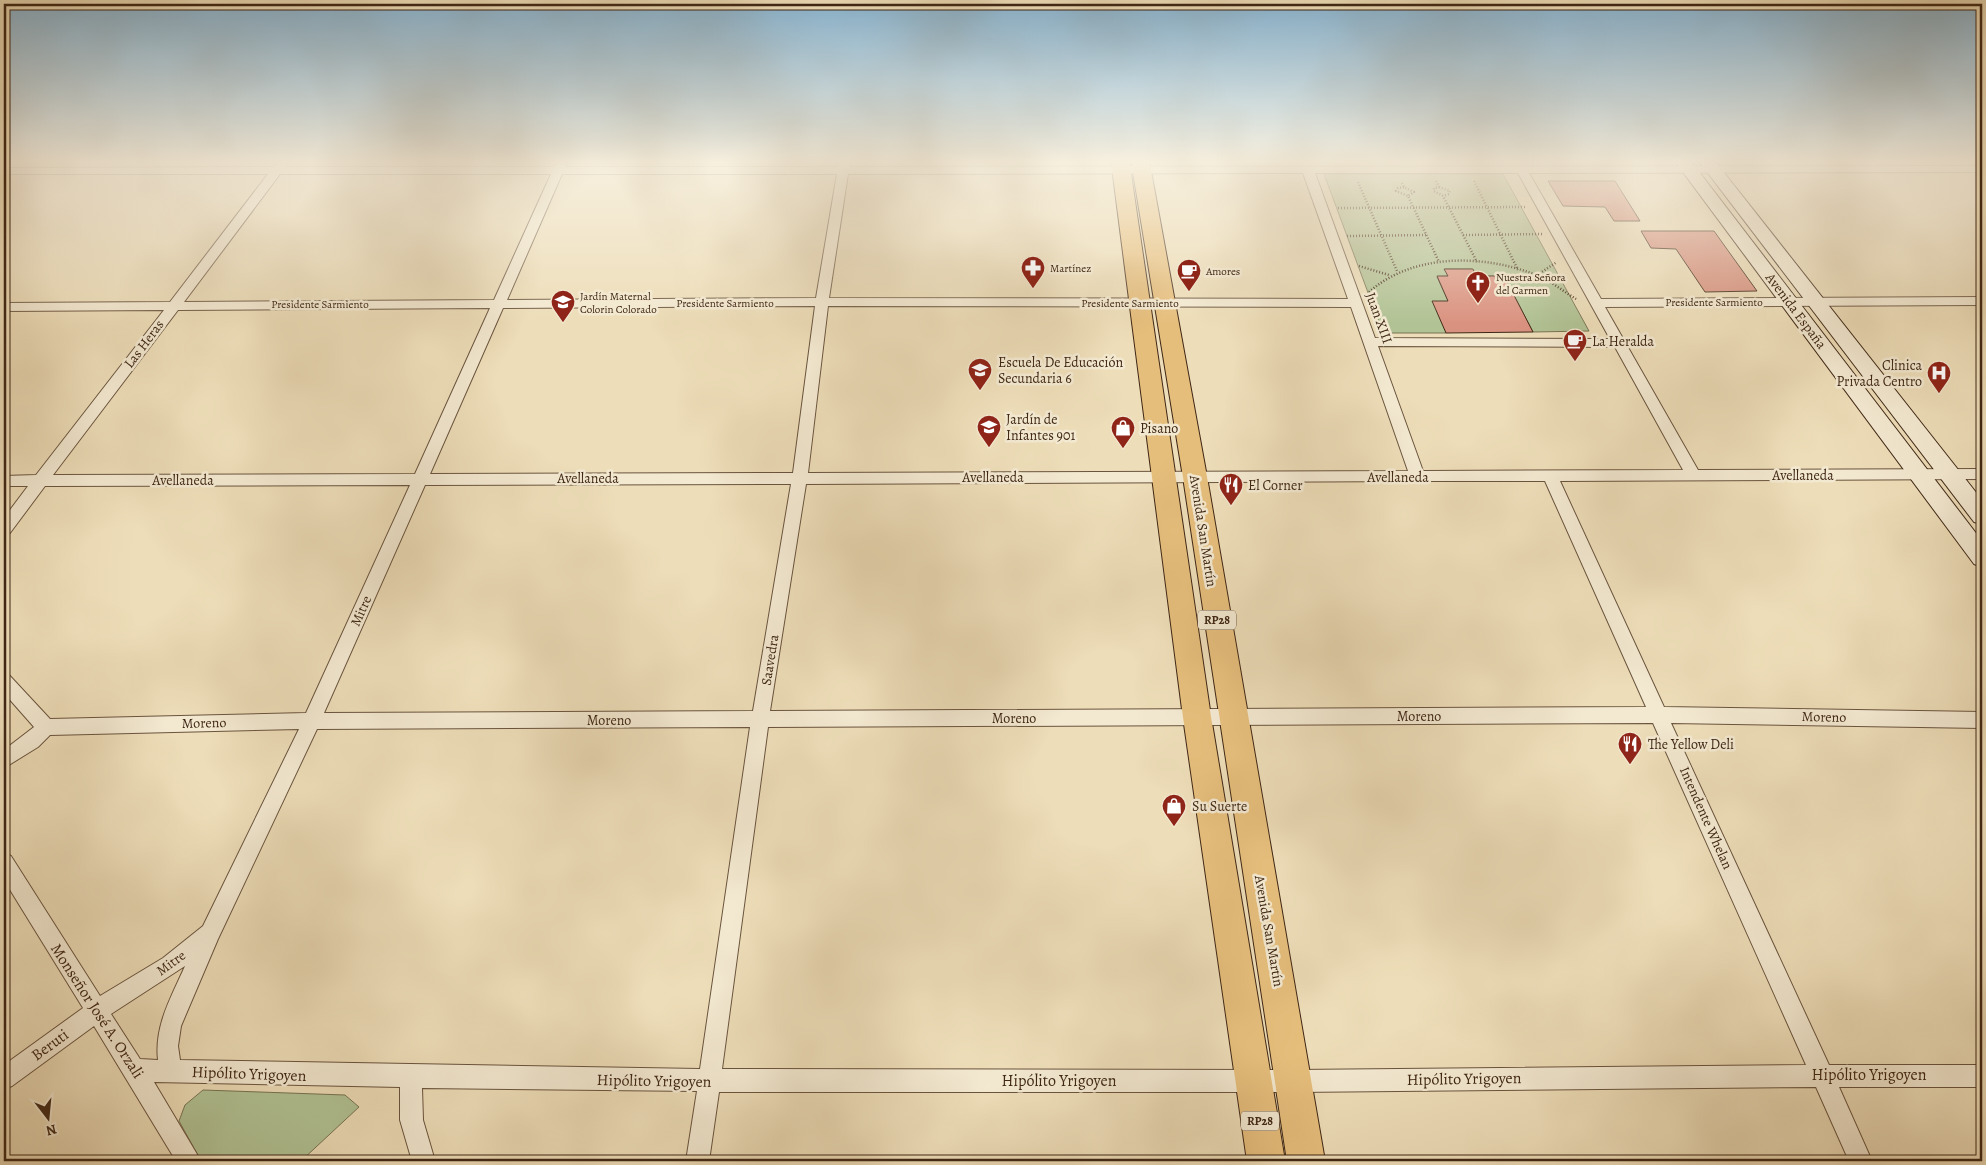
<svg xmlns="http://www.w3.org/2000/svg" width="1986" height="1165" font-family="Alegreya,serif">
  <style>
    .green { fill: #b1c294; stroke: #787454 }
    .building { fill: #da9280; stroke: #3f2715 }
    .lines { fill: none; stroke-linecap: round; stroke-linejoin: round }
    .street-casing { stroke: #6a543e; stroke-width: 2 }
    .secondary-casing { stroke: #3f2715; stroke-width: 2 }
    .primary-casing { stroke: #3f2715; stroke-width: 2 }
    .path { stroke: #3f2715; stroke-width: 2.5; stroke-dasharray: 1 2; stroke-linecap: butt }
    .street { fill: #f3e9d1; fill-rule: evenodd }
    .secondary { fill: #f3e9d1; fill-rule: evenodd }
    .primary { fill: #e6be7c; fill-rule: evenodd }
    .labels { text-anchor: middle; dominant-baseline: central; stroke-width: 5; stroke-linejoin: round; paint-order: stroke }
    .far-poi-label { font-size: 11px; fill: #3f2715; stroke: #f3e9d1; text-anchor: start }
    .far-street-label { font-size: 11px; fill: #3f2715; stroke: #f3e9d1 }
    .shield { fill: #f3e9d1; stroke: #75614d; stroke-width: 1 }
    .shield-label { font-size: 12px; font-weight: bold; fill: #3f2715 }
    .street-label { font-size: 14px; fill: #3f2715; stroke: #f3e9d1 }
    .poi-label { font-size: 14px; fill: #3f2715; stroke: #f3e9d1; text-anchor: start }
    .near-street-label { font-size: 16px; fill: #3f2715; stroke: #f3e9d1 }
  </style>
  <rect width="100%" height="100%" fill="#edddb8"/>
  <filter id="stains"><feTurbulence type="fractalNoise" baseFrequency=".004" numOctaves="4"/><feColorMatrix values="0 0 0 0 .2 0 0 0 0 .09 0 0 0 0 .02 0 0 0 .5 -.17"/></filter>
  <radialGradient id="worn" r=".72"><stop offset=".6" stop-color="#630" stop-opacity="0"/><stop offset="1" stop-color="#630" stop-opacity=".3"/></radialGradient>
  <g class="green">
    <polygon points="1324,174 1503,174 1589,331 1533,332 1504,276 1476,276 1472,269 1445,269 1448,276 1437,277 1448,301 1446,333 1383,333"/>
    <polygon points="203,1090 345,1095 359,1107 301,1161 201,1161 179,1121 185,1105"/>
  </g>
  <g class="building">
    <polygon points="1548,181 1615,181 1640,221 1614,221 1605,207 1563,206"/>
    <polygon points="1641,231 1714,231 1757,291 1705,292 1676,249 1651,248"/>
    <polygon points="1444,269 1473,269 1476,276 1504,276 1533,332 1446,333 1432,301 1448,301 1437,276 1448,276"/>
  </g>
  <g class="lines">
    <defs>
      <path id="street" d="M280,160H290L285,167H554L558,160H568L565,167H838L840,160H850V167L1982,166V172L1529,173L1601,299L1982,297V305L1605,307L1698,470L1982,469V479L1560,481L1664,707L1982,712V728L1671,723L1829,1065H1982V1087H1839L1872,1161H1849L1816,1087L1296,1092H719L709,1161H686L697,1091L422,1088L423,1120L435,1161H412L400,1120V1087L154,1082L201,1161H176L94,1026L12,1086L4,1089V1065L83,1008L4,880V853L11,856L100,996L163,958L203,926L299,729L50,735L38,747L4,768V750L34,727L4,693V674L10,676L50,719L306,713L410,485L45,486L10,533L4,535V518L28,486H4V476L36,475L164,310L4,311V303L170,302L268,174H4V168L274,167ZM1303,173L1348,299L829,298L848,174ZM1315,173H1518L1610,339L1375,338ZM280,174H551L494,300L184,302ZM562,174H837L816,298L507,300ZM815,306L793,473L430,474L503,308ZM828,306L1351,307L1408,471L808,473ZM490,308L415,474L53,475L178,310ZM1378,346L1615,347L1683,470L1423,471ZM1415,481H1545L1646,707L770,711L806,484ZM791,484L753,711L324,713L425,485ZM1653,723L1806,1065L1296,1070L722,1069L768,727ZM750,727L700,1069L180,1060L178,1046L181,1026L218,939L317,729ZM185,966C172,996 154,1025 158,1060L140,1059L111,1014Z"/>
      <g id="secondary">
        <polygon points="1674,160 1690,160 1982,541 1982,567 1974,564"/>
        <polygon points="1698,160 1714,160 1982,500 1982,524 1974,522"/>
      </g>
      <g id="primary">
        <polygon points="1111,160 1129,160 1211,717 1285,1161 1247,1161 1183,717"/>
        <polygon points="1131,160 1149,160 1207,477 1325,1161 1287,1161 1183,477"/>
      </g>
    </defs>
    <use href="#street" class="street-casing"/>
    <use href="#secondary" class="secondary-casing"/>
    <use href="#primary" class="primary-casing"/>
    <g class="path">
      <polyline points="1436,181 1439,187 1434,188 1434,191 1443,196 1477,262"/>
      <polyline points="1474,181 1518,270"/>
      <polyline points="1358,182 1397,271"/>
      <polyline points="1402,183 1404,187 1414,192 1408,196 1439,262"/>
      <polyline points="1404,187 1398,188 1396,191 1408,196"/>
      <polyline points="1439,187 1450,191 1449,194 1443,196"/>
      <polyline points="1338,208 1527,207"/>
      <polyline points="1463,235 1543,234"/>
      <polyline points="1347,236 1427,235"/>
      <polyline points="1359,266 1389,275"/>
      <polyline points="1537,275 1557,262"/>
      <path d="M1369,292C1413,253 1484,254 1536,275C1551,281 1563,291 1576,299"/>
    </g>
    <use href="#street" class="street"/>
    <use href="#secondary" class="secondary"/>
    <use href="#primary" class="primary"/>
  </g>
  <linearGradient id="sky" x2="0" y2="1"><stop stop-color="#89b6d4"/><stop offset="0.5" stop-color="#f7f0df"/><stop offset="1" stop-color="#f7f0df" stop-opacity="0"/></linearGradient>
  <rect width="1986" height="323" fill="url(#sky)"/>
  <defs>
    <symbol id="pharmacy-pin" viewBox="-11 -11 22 30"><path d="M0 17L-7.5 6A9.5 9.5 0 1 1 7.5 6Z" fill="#8f2418" stroke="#f3e9d1"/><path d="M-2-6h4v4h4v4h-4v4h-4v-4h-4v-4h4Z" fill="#fff"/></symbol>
    <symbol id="cafe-pin" viewBox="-11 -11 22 30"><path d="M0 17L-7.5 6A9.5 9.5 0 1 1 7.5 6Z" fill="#8f2418" stroke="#f3e9d1"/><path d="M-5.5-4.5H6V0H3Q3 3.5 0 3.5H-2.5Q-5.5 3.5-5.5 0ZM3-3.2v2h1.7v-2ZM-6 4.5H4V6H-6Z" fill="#fff"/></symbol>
    <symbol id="church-pin" viewBox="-11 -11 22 30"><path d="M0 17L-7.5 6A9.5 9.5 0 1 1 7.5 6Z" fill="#8f2418" stroke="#f3e9d1"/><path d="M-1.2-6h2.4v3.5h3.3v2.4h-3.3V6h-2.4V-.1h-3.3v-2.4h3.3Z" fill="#fff"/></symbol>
    <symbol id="school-pin" viewBox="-11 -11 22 30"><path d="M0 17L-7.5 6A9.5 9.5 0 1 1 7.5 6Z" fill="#8f2418" stroke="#f3e9d1"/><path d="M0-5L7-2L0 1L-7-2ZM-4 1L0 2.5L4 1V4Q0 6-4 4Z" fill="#fff"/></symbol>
    <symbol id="hospital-pin" viewBox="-11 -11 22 30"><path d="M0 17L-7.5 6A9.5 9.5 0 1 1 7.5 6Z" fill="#8f2418" stroke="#f3e9d1"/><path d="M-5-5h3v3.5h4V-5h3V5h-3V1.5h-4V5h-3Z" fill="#fff"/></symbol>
    <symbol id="shop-pin" viewBox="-11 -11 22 30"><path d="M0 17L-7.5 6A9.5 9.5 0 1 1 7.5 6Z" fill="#8f2418" stroke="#f3e9d1"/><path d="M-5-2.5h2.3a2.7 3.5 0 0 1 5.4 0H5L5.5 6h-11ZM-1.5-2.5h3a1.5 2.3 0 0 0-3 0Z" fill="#fff"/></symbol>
    <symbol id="restaurant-pin" viewBox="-11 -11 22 30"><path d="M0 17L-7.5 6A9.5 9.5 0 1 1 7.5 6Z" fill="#8f2418" stroke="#f3e9d1"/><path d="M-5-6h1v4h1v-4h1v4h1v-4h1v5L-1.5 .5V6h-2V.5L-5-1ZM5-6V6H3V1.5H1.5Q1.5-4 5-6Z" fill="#fff"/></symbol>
  </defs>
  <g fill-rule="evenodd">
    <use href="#pharmacy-pin" x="1019" y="254" width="28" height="38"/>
    <use href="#cafe-pin" x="1175" y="257" width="28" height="38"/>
    <use href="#church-pin" x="1464" y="269" width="28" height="38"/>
    <use href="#school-pin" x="549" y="288" width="28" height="38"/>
    <use href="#cafe-pin" x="1561" y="327" width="28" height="38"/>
    <use href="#school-pin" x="966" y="356" width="28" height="38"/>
    <use href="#hospital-pin" x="1925" y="359" width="28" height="38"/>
    <use href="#school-pin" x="975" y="413" width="28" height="38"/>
    <use href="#shop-pin" x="1109" y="414" width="28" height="38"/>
    <use href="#restaurant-pin" x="1217" y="471" width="28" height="38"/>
    <use href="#restaurant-pin" x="1616" y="730" width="28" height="38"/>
    <use href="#shop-pin" x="1160" y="792" width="28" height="38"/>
  </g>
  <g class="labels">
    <g class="far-poi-label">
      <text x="1050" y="268">Martínez</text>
      <text x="1206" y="271">Amores</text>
      <text x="1496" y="277">Nuestra Señora<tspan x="1496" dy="13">del Carmen</tspan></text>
      <text x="580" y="296">Jardín Maternal<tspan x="580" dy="13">Colorin Colorado</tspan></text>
    </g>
    <g class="far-street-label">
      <text x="1714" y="302">Presidente Sarmiento</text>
      <text x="725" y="303">Presidente Sarmiento</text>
      <text x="1130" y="303">Presidente Sarmiento</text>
      <text x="320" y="304">Presidente Sarmiento</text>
    </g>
    <g class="shield">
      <rect x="1198" y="610.5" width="38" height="19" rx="4"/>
      <rect x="1241" y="1111.5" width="38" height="19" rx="4"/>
    </g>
    <g class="shield-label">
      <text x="1217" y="620">RP28</text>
      <text x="1260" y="1121">RP28</text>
    </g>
    <g class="street-label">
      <text transform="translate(1796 311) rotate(53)">Avenida España</text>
      <text transform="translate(1379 318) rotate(70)">Juan XIII</text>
      <text transform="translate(144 344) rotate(-53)">Las Heras</text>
      <text x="1803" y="475">Avellaneda</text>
      <text x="993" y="477">Avellaneda</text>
      <text x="1398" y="477">Avellaneda</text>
      <text x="588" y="478">Avellaneda</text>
      <text x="183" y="480">Avellaneda</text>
      <text transform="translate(1203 531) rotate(81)">Avenida San Martín</text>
      <text transform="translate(361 611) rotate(-66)">Mitre</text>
      <text transform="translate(770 660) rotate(-81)">Saavedra</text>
      <text x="1419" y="716">Moreno</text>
      <text transform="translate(1824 717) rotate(1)">Moreno</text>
      <text x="1014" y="718">Moreno</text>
      <text x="609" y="720">Moreno</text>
      <text transform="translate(204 723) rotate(-1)">Moreno</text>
      <text transform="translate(1706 818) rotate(66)">Intendente Whelan</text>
      <text transform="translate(1269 931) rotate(80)">Avenida San Martín</text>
      <text transform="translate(171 963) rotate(-36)">Mitre</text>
    </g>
    <g class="poi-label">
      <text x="1592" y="341">La Heralda</text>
      <text x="998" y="362">Escuela De Educación<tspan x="998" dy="16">Secundaria 6</tspan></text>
      <text x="1922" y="365" text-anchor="end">Clinica<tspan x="1922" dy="16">Privada Centro</tspan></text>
      <text x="1006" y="419">Jardín de<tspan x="1006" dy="16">Infantes 901</tspan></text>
      <text x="1140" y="428">Pisano</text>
      <text x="1248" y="485">El Corner</text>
      <text x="1648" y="744">The Yellow Deli</text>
      <text x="1192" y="806">Su Suerte</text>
    </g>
    <g class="near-street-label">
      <text transform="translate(97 1011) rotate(57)">Monseñor José A. Orzali</text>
      <text transform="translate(50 1045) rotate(-36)">Beruti</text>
      <text transform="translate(249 1074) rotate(2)">Hipólito Yrigoyen</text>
      <text x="1869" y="1075">Hipólito Yrigoyen</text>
      <text transform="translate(1464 1079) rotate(-1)">Hipólito Yrigoyen</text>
      <text transform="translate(654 1081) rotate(1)">Hipólito Yrigoyen</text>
      <text x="1059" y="1081">Hipólito Yrigoyen</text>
    </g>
  </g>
  <rect width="1986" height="1165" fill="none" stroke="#edddb8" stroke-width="20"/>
  <rect x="5" y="5" width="1976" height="1155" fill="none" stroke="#3f2715" stroke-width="2.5"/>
  <rect x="10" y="10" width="1966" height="1145" fill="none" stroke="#3f2715"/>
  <g transform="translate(48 1118) rotate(164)" stroke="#f3e9d1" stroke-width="4" paint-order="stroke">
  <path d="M0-4L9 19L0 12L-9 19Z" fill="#3f2715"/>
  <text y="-8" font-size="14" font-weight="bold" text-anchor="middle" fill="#3f2715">N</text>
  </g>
  <rect width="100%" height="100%" filter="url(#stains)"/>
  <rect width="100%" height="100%" fill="url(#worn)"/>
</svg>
